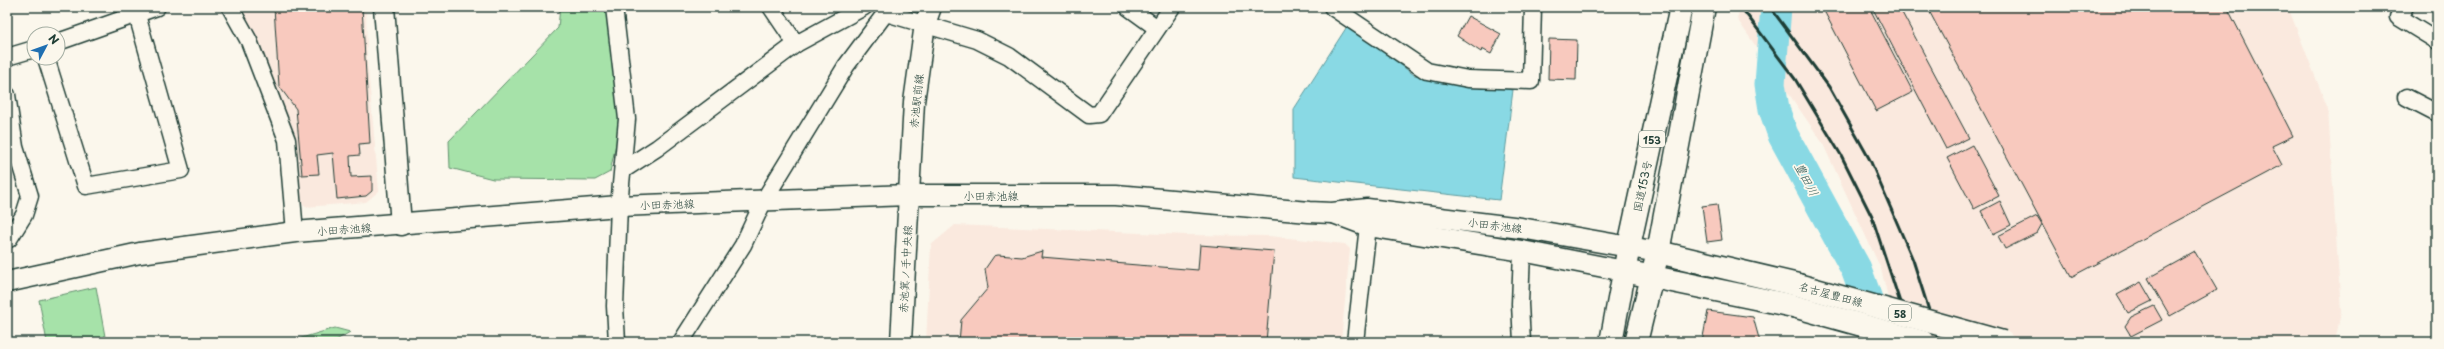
<svg xmlns="http://www.w3.org/2000/svg" width="2444" height="349" font-family="'Playpen Sans','Klee One',sans-serif">
  <style>
    .built { fill: #fae9de }
    .green { fill: #a6e2a9; stroke: #62906e }
    .water { fill: #89d9e4; stroke: #5f9b9e }
    .lines { fill: none; stroke-linecap: round; stroke-linejoin: round }
    .river { stroke: #89d9e4; stroke-width: 31 }
    .building { fill: #f8c9be; stroke: #1f3d34 }
    .minor-casing { stroke: #1f3d34; stroke-width: 19 }
    .tertiary-casing { stroke: #1f3d34; stroke-width: 23 }
    .primary-casing { stroke: #1f3d34; stroke-width: 25 }
    .trunk-casing { stroke: #1f3d34; stroke-width: 25 }
    .minor { stroke: #fbf7ec; stroke-width: 16 }
    .tertiary { stroke: #fbf7ec; stroke-width: 20 }
    .primary { stroke: #fbf7ec; stroke-width: 22 }
    .trunk { stroke: #fbf7ec; stroke-width: 22 }
    .rail { stroke: #1f3d34; stroke-width: 3 }
    .primary-bridge-casing { stroke: #1f3d34; stroke-width: 25; stroke-linecap: butt }
    .primary-bridge { stroke: #fbf7ec; stroke-width: 22 }
    .labels { text-anchor: middle; dominant-baseline: central; stroke-width: 3.5; stroke-linejoin: round; paint-order: stroke }
    .shield { fill: #fbf7ec; stroke: #61756b; stroke-width: 1 }
    .shield-label { font-size: 10px; font-weight: bold; fill: #1f3d34 }
    .street-label { font-size: 11px; fill: #1f3d34; stroke: #fbf7ec }
    .water-label { font-size: 12px; font-style: italic; fill: #345c57; stroke: #fbf7ec }
  </style>
  <rect width="100%" height="100%" fill="#fbf7ec"/>
  <filter id="ink" filterUnits="userSpaceOnUse"><feTurbulence type="fractalNoise" baseFrequency=".025" numOctaves="2"/><feDisplacementMap in="SourceGraphic" scale="8" xChannelSelector="R" yChannelSelector="G"/><feConvolveMatrix kernelMatrix="1 2 1 2 8 2 1 2 1" color-interpolation-filters="sRGB"/></filter>
  <g filter="url(#ink)">
    <g class="built">
      <polygon points="240,7 366,7 367,57 379,191 366,202 306,207 299,200 294,136 246,18"/>
      <polygon points="1740,7 2288,7 2328,109 2341,312 2335,342 1899,342 1881,269 1822,142 1737,19"/>
      <polygon points="955,225 1187,235 1269,236 1345,244 1350,249 1341,342 926,342 931,245"/>
    </g>
    <g class="green">
      <polygon points="560,7 610,7 621,120 610,172 595,180 493,179 450,168 449,141 558,28"/>
      <polygon points="96,287 106,342 47,342 39,300"/>
      <polygon points="335,328 350,332 333,342 288,342"/>
    </g>
    <polygon class="water" points="1348,25 1414,75 1513,90 1499,200 1294,177 1294,109"/>
    <g class="lines">
      <polyline class="river" points="1776,7 1770,84 1774,109 1783,135 1856,269 1879,332"/>
    </g>
    <g class="building">
      <polygon points="274,7 362,7 370,143 359,144 360,155 350,156 351,177 372,176 372,191 366,196 337,199 333,153 317,155 319,174 302,175 296,109 279,86"/>
      <polygon points="1822,7 1869,7 1913,92 1876,111"/>
      <polygon points="1872,7 1899,7 1969,138 1946,149"/>
      <polygon points="1927,7 2227,7 2293,136 2272,146 2282,165 2071,277"/>
      <polygon points="1468,16 1501,34 1491,54 1482,49 1481,52 1457,36"/>
      <polygon points="1549,39 1577,40 1576,80 1548,79"/>
      <polygon points="1972,145 1999,196 1974,209 1947,158"/>
      <polygon points="2000,201 2011,225 1993,234 1981,211"/>
      <polygon points="1717,204 1722,240 1707,242 1702,206"/>
      <polygon points="2037,216 2042,224 2037,233 2005,249 1998,236"/>
      <polygon points="1200,245 1274,251 1266,342 959,342 961,320 988,288 985,269 994,256 998,255 1022,257 1042,251 1041,257 1198,270"/>
      <polygon points="2195,252 2217,290 2170,316 2148,278"/>
      <polygon points="2141,282 2152,301 2128,313 2117,295"/>
      <polygon points="2154,306 2162,320 2131,336 2125,326 2131,317"/>
      <polygon points="1708,311 1753,317 1760,342 1702,342"/>
    </g>
    <g class="lines">
      <defs>
        <g id="minor">
          <polyline points="230,7 249,41 287,140 295,232"/>
          <polyline points="614,7 627,119 619,206 615,306 617,342"/>
          <polyline points="771,7 796,44"/>
          <polyline points="1128,7 1157,28"/>
          <polyline points="1332,7 1427,71 1468,79 1531,81 1533,7"/>
          <polyline points="2405,7 2398,17 2437,41"/>
          <polyline points="886,13 977,40 1009,56 1089,115 1099,114 1172,7"/>
          <polyline points="58,42 157,7"/>
          <polyline points="7,57 34,49"/>
          <polyline points="46,58 86,186 181,170 137,15"/>
          <polyline points="7,95 15,147 30,196 24,215 9,239"/>
          <polyline points="2406,97 2437,113"/>
          <polyline points="623,170 657,148 796,44 864,7"/>
          <polyline points="1522,251 1520,304 1522,342"/>
          <polyline points="681,342 743,245 764,200 846,66 890,7"/>
          <polyline points="1355,342 1368,226"/>
        </g>
        <g id="tertiary">
          <polyline points="384,7 401,225"/>
          <polyline points="1336,214 1368,226 1522,251 1624,271"/>
          <polyline points="7,282 140,253 295,232 619,206 908,195 1116,195 1309,212 1332,213 1367,209 1521,228 1658,252"/>
          <polyline points="901,342 914,102 925,24 931,7"/>
        </g>
        <g id="primary">
          <polyline points="1658,252 1798,285"/>
          <polyline points="1624,271 1793,306"/>
        </g>
        <g id="trunk">
          <polyline points="1611,342 1629,246 1681,7"/>
          <polyline points="1636,342 1658,252 1704,7"/>
        </g>
      </defs>
      <use href="#minor" class="minor-casing"/>
      <use href="#tertiary" class="tertiary-casing"/>
      <use href="#primary" class="primary-casing"/>
      <use href="#trunk" class="trunk-casing"/>
      <use href="#minor" class="minor"/>
      <use href="#tertiary" class="tertiary"/>
      <use href="#primary" class="primary"/>
      <use href="#trunk" class="trunk"/>
      <g class="rail">
        <polyline points="1741,7 1795,79 1841,155 1872,217 1913,342"/>
        <polyline points="1770,7 1829,87 1870,160 1913,260 1939,342"/>
      </g>
      <defs>
        <g id="primary-bridge">
          <polyline points="1798,285 2003,342"/>
          <polyline points="1793,306 1923,342"/>
        </g>
      </defs>
      <use href="#primary-bridge" class="primary-bridge-casing"/>
      <use href="#primary-bridge" class="primary-bridge"/>
    </g>
  </g>
  <g class="labels">
    <g class="shield">
      <rect x="1639" y="131" width="26" height="16" rx="3"/>
      <rect x="1889" y="305" width="22" height="16" rx="3"/>
    </g>
    <g class="shield-label">
      <text x="1652" y="139">153</text>
      <text x="1900" y="313">58</text>
    </g>
    <g class="street-label">
      <text transform="translate(916 101) rotate(-84)">赤池駅前線</text>
      <text transform="translate(1642 186) rotate(-78)">国道153号</text>
      <text x="991" y="195">小田赤池線</text>
      <text transform="translate(667 204) rotate(-2)">小田赤池線</text>
      <text transform="translate(1495 225) rotate(7)">小田赤池線</text>
      <text transform="translate(344 229) rotate(-4)">小田赤池線</text>
      <text transform="translate(905 269) rotate(-87)">赤池箕ノ手中央線</text>
      <text transform="translate(1831 294) rotate(15)">名古屋豊田線</text>
    </g>
    <g class="water-label">
      <text transform="translate(1807 179) rotate(62)">豊田川</text>
    </g>
  </g>
  <rect width="2444" height="349" fill="none" stroke="#fbf7ec" stroke-width="24"/>
  <rect x="12" y="12" width="2420" height="325" fill="none" stroke="#1f3d34" stroke-width="1.5" filter="url(#ink)"/>
  <g transform="translate(46 46) rotate(49)"><circle r="19" fill="#fbf7ec" stroke="#a3ada2"/>
  <path d="M0-3L7 15L0 10L-7 15Z" fill="#1f6fb2"/>
  <text y="-6" font-size="11" font-weight="bold" text-anchor="middle" fill="#1f3d34">N</text>
  </g>
</svg>
